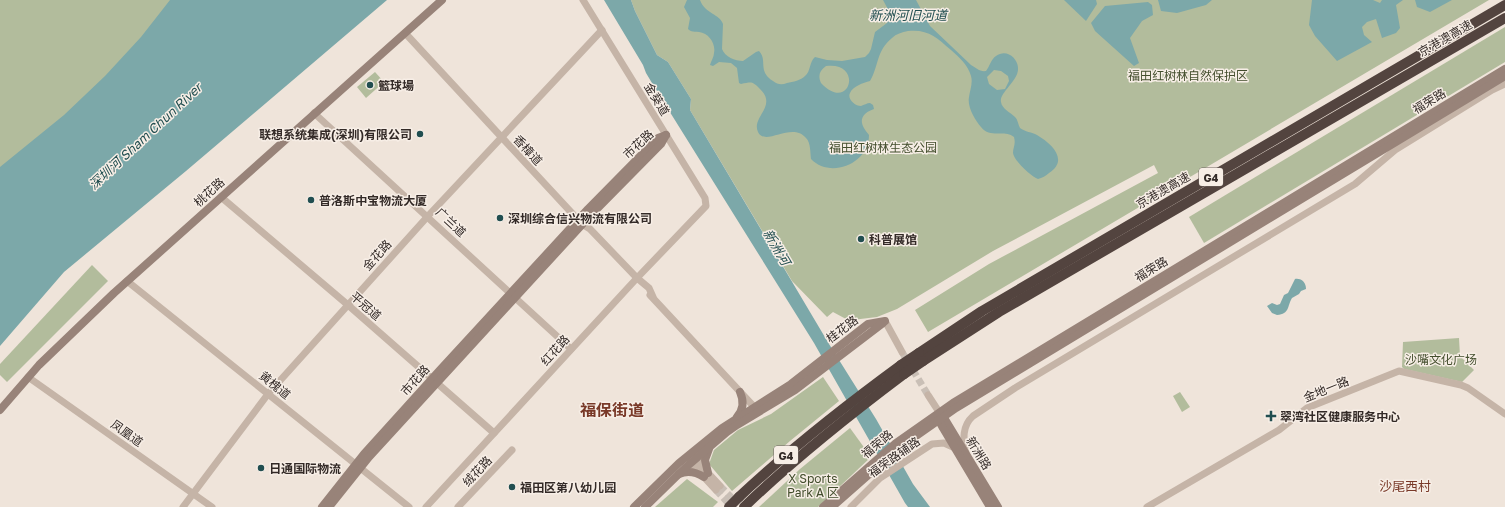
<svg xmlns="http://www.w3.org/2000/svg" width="1505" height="507" font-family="'Golos Text','Noto Sans SC',sans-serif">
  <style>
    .green { fill: #b2bc9c }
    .water { fill: #7ca8a9; fill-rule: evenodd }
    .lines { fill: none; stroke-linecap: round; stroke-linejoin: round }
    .tertiary-tunnel { stroke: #c9bfb6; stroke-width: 7; stroke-dasharray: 7 3.5; stroke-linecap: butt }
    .tertiary { stroke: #c5b4a7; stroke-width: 7 }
    .secondary { stroke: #988379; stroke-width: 8 }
    .motorway { stroke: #53443f; stroke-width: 10 }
    .motorway-bridge { stroke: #53443f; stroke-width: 10 }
    .poi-dot { fill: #214e50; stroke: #f7eee6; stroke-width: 1.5 }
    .labels { text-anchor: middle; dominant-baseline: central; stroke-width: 3; stroke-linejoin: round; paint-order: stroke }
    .shield { fill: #f7eee6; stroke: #6e6560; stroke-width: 1 }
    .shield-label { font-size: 11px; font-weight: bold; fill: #332a27 }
    .street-label { font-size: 12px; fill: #332a27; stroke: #f7eee6 }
    .park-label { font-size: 12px; fill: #434e2d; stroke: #f7eee6 }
    .poi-label { font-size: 12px; font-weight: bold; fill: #332a27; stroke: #f7eee6; text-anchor: start }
    .water-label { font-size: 13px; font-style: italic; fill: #214e50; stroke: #f7eee6 }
    .neighbourhood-label { font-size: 13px; fill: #793928; stroke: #f7eee6 }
    .district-label { font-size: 16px; font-weight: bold; fill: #793928; stroke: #f7eee6 }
  </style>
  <rect width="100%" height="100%" fill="#efe4da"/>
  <g class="green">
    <polygon points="0,0 212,0 0,239"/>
    <polygon points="631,0 1489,0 928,332 915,310 989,264 1158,173 1154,165 993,251 897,309 877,317 852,320 846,319 833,312 827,317 792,281 690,110 691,99 668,62 657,55 635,11"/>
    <polygon points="1505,27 1505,62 1204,243 1189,217"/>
    <polygon points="375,72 384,82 366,98 357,87"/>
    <polygon points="92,265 108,281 7,382 0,375 0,364"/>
    <polygon points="1459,338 1460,356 1474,370 1462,382 1404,369 1402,367 1403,342"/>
    <polygon points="823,377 839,401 790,441 732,491 709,464 714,450 738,430 771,414"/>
    <polygon points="1180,392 1190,407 1182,412 1173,396"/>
    <polygon points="850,428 871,457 818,507 759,507 800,469"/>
    <polygon points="687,479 718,502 713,507 655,507"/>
  </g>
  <g class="water">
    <polygon points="170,0 387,0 186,171 64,272 0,346 0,167 64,115 105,76 141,37"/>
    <polygon points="604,0 631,0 635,11 657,55 668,62 691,99 690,110 829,344 876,419 913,484 930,507 908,507 905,503 814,343 658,93 646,73 643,65"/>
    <path d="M687,0H700C705,14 720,14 723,24L722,49C725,57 735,61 743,61L756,52L759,51C768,60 757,71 773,81C778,85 782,85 787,83C793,82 801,80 805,76C811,71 809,62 815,57L827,60L842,61L865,57L869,53L871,49L875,32L887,23L891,15L883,0H916L930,26L971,65C976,68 980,72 986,71C990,66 991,59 996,56C1007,48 1019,59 1018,70C1017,82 999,93 1001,102C1002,109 1010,112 1015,117C1018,120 1018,124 1020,128C1025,132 1032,132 1037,135C1052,144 1069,160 1049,173C1046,176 1042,178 1038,179C1032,177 1014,161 1013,153C1013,147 1016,145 1014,137C1004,129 990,139 981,127C975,120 967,107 969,97C970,90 973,83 971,76C968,65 959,57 951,50C936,37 928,29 908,31C902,32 896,34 892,38C876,51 879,66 870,81C863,83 853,86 850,93C847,99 855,106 861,106C864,105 867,103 870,103L873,105L874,109C872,110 868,111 865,114C858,121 864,129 869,135C869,164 830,179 811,159C810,153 811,143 806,138C792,121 765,147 758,132C751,117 778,106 760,89C752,81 752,82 741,84L739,83L737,68L731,63L719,62L713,66L710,65C711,61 714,57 714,53C716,44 709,33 699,32C694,31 692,33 688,29L690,18L684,7ZM826,66C864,61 850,114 821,83C818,76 819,71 826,66ZM994,70L1001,71L1008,76L1009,81L1005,89L997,90L989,84L987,77Z"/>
    <polygon points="1064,0 1096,0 1097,4 1086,21"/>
    <polygon points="1158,0 1212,0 1206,5 1177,13 1161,11"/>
    <polygon points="1312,0 1373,0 1380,3 1382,0 1403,0 1396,5 1400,28 1396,33 1382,38 1376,19 1367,22 1362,27 1364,35 1372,42 1337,61 1315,36 1309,25"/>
    <polygon points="1415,0 1452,0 1430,12 1417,7"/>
    <polygon points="1148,2 1152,5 1153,15 1142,21 1130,38 1139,63 1134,66 1095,31 1091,23 1105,6"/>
    <path d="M1295,279C1302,278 1306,283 1306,289L1301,291L1299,294L1292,298C1287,306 1290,314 1277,315L1272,313L1267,306L1272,303L1277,305L1280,304L1284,295L1288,293Z"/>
  </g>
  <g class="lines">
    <g class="tertiary-tunnel">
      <polyline points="902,352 928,395"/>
      <polyline points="720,486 738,504"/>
      <polyline points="716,490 732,507"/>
    </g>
    <g class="tertiary">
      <polyline points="406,34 582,224 590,229 637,278 649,288 653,297"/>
      <polyline points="314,113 571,349"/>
      <polyline points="221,197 348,305 494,433"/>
      <polyline points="127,281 409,507"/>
      <polyline points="650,295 757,410"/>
      <polyline points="885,321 902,352"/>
      <polyline points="28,377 212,507"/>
      <polyline points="928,395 939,412"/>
      <path d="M966,453C963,439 962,426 973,416L1015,388L1355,184L1395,150L1492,90L1505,84"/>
      <polyline points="690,456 695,459 720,486"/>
      <polyline points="690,459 691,463 716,490"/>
      <polyline points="183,507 268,394 428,216 602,30"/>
      <polyline points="426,507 637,278 706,206 705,198 583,0"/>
      <polyline points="458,507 512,450"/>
      <polyline points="851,507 880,478 932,444 944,443 955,448"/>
      <polyline points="1147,507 1279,430 1307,408 1399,371 1461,385 1468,388 1505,414"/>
    </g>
    <g class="secondary">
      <polyline points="0,410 39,365 114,293 442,0"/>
      <polyline points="940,413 943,416 998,507"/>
      <polyline points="939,416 938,419 943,428 990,507"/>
      <path d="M737,417C744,409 744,401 740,392"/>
      <polyline points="708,473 705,460 709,449"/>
      <path d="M679,474C688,470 696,472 704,477"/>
      <polyline points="322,507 364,454 440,370 588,209 658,138 666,135"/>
      <polyline points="329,507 369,457 589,217 661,144 666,135"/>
      <polyline points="634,507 679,463 722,428 791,384 868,324 885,321"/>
      <polyline points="645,507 685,468 727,432 737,425 795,390 883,323"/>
      <polyline points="823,507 896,443 953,403 1505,69"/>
      <polyline points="832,507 899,448 956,408 1505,76"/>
    </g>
    <g class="motorway">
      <polyline points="919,353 982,311 1505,5"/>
      <polyline points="923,361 999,312 1505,18"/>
      <path d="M739,497C790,449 845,406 901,365"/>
      <path d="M744,507C794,459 848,416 904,374"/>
    </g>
    <g class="motorway-bridge">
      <polyline points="901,365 919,353"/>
      <polyline points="904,374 923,361"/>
      <polyline points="729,507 739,497"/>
    </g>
  </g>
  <g class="poi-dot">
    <circle cx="370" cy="85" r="4"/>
    <circle cx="420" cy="134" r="4"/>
    <circle cx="311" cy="200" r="4"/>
    <circle cx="500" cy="218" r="4"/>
    <circle cx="861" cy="239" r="4"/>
    <path d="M1269 410h4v4h4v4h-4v4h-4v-4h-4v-4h4z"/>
    <circle cx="261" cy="468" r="4"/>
    <circle cx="512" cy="487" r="4"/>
  </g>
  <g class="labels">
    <g class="shield">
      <rect x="1199" y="168" width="24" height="18" rx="3"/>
      <rect x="774" y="446" width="24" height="18" rx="3"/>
    </g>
    <g class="shield-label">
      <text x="1211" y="177">G4</text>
      <text x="786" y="455">G4</text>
    </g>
    <g class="street-label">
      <text transform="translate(1445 38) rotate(-30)">京港澳高速</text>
      <text transform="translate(657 99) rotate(59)">金葵道</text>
      <text transform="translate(1429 101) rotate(-31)">福荣路</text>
      <text transform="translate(638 144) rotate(-42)">市花路</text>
      <text transform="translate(528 150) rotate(47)">香樟道</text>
      <text transform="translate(1163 190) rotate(-30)">京港澳高速</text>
      <text transform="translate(209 192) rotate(-42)">桃花路</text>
      <text transform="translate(451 222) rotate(43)">广兰道</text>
      <text transform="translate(377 255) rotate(-48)">金花路</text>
      <text transform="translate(1151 269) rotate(-31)">福荣路</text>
      <text transform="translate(366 306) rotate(41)">平冠道</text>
      <text transform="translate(842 329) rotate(-37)">桂花路</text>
      <text transform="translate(555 350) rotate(-48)">红花路</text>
      <text transform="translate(415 380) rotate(-48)">市花路</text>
      <text transform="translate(275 385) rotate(39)">黄槐道</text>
      <text transform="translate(1326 389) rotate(-22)">金地一路</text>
      <text transform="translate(127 433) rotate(35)">凤凰道</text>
      <text transform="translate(877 444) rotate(-40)">福荣路</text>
      <text transform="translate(979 453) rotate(59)">新洲路</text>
      <text transform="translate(894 457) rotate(-35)">福荣路辅路</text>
      <text transform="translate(477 471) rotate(-47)">绒花路</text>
    </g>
    <g class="park-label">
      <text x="1188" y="75">福田红树林自然保护区</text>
      <text x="883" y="147">福田红树林生态公园</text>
      <text x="1441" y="359">沙嘴文化广场</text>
      <text x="813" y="478">X Sports<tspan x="813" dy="14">Park A 区</tspan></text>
    </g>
    <g class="poi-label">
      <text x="378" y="85">籃球場</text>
      <text x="412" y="134" text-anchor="end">联想系统集成(深圳)有限公司</text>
      <text x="319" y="200">普洛斯中宝物流大厦</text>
      <text x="508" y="218">深圳综合信兴物流有限公司</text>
      <text x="869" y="239">科普展馆</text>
      <text x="1280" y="416">翠湾社区健康服务中心</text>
      <text x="269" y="468">日通国际物流</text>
      <text x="520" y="487">福田区第八幼儿园</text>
    </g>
    <g class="water-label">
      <text x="908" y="15">新洲河旧河道</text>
      <text transform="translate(145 136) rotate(-43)">深圳河 Sham Chun River</text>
      <text transform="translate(777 247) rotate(59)">新洲河</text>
    </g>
    <g class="neighbourhood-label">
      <text x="1405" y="486">沙尾西村</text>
    </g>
    <g class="district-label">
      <text x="612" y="410">福保街道</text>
    </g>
  </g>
</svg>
